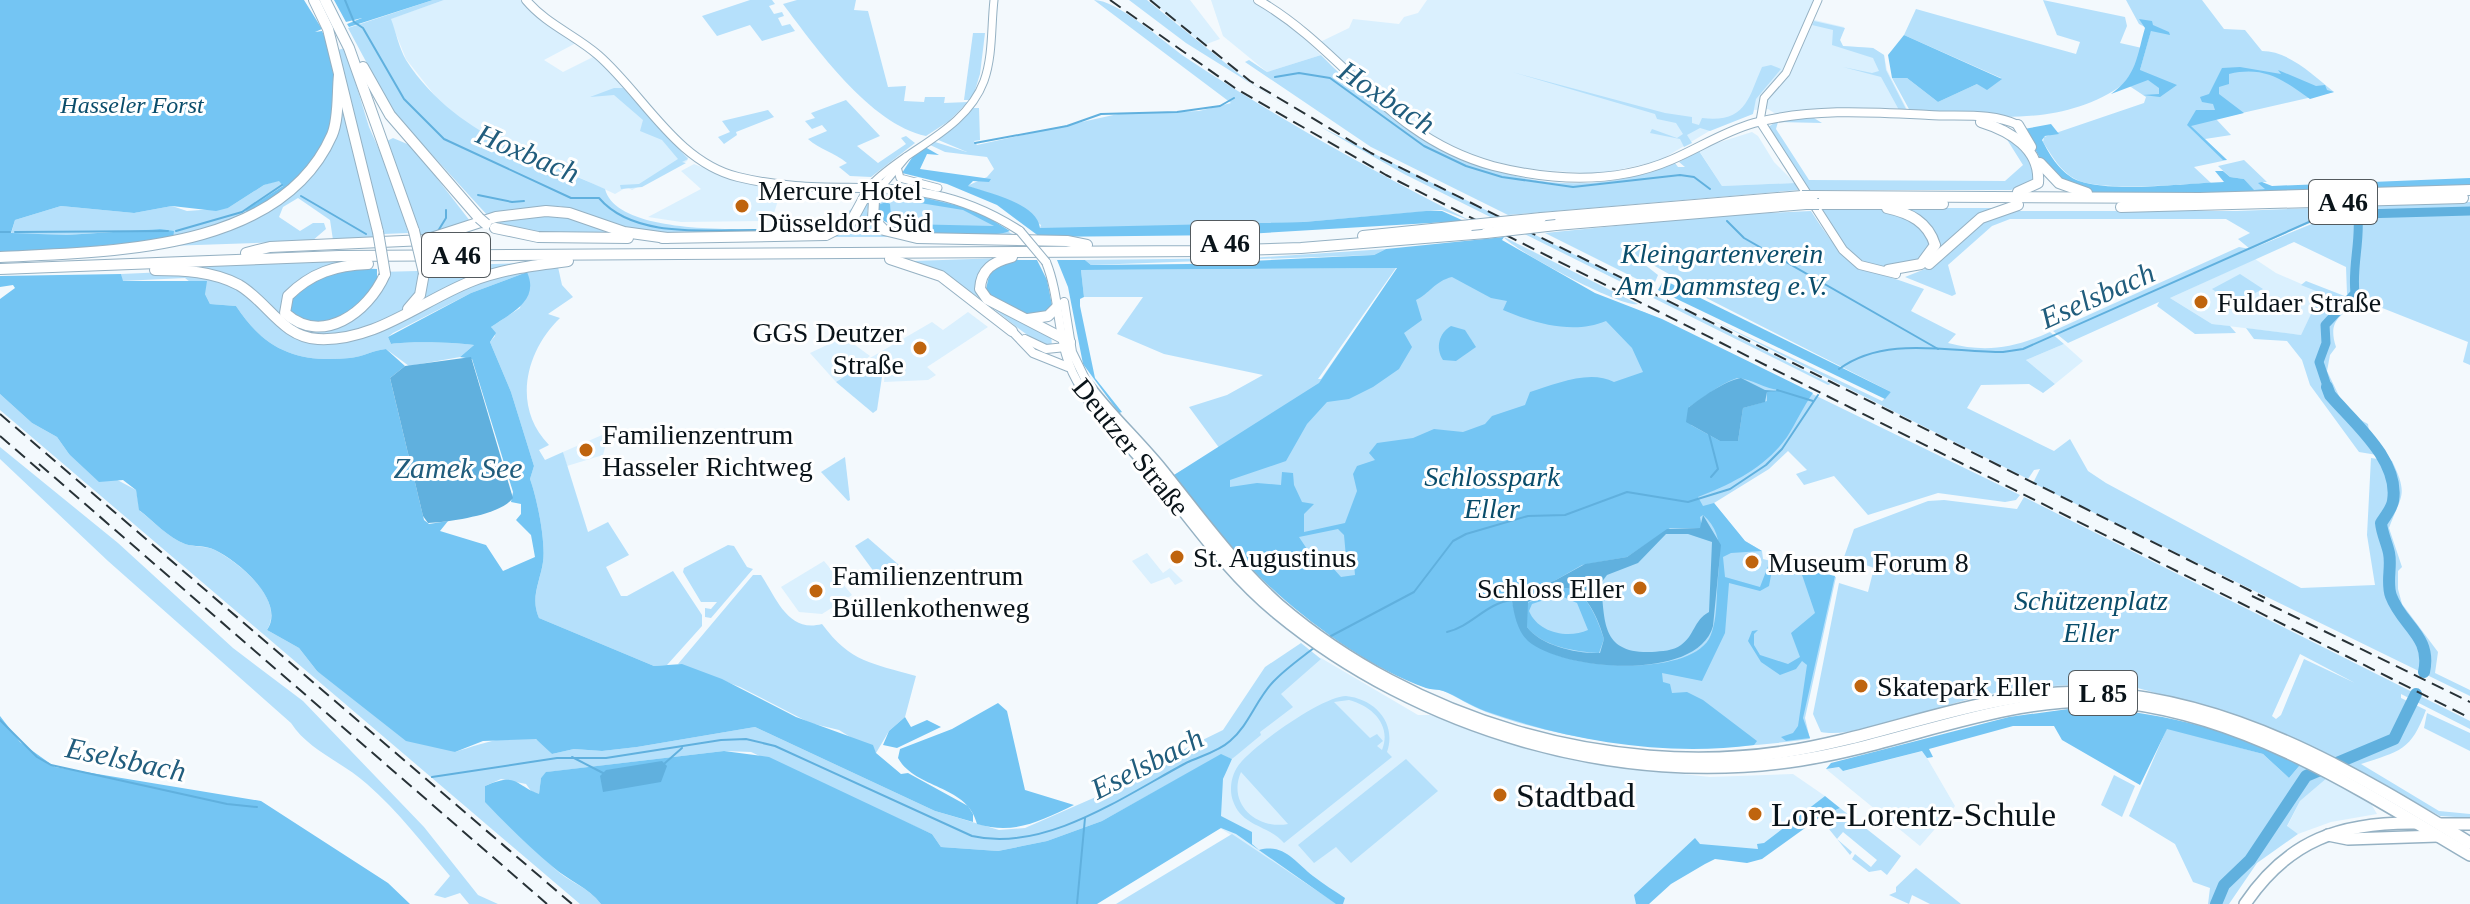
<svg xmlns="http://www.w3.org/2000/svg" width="2470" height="904" font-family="Georgia,serif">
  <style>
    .built { fill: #daf0fe }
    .green { fill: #b5e0fb; fill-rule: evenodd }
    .forest { fill: #74c5f3; fill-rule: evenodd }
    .water { fill: #60b0de; fill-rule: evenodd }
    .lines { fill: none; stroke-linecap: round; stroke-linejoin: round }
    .stream { stroke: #60b0de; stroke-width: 2 }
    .river-far1 { stroke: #60b0de; stroke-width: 9 }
    .river { stroke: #60b0de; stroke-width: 12 }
    .minor-casing { stroke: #95b1c3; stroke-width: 9 }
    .major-far1-casing { stroke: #95b1c3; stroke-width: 10 }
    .major-casing { stroke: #95b1c3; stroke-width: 14 }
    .highway-casing { stroke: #95b1c3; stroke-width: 12 }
    .minor { stroke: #fff; stroke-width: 7 }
    .major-far1 { stroke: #fff; stroke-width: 8 }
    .major { stroke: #fff; stroke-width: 11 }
    .highway { stroke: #fff; stroke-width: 10 }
    .rail { stroke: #283237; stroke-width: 2; stroke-dasharray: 13 7; stroke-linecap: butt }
    .major-bridge-casing { stroke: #95b1c3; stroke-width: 10; stroke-linecap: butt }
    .highway-bridge-casing { stroke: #95b1c3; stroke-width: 12; stroke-linecap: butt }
    .major-bridge { stroke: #fff; stroke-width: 8 }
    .highway-bridge { stroke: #fff; stroke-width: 10 }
    .poi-dot { fill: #bf640e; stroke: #fff; stroke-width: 3 }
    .labels { text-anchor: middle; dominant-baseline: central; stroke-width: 6; stroke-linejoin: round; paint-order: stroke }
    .far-park-label { font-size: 24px; font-style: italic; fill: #0a4d6b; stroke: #fff }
    .shield { fill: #fff; stroke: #535a5e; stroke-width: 2 }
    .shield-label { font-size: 26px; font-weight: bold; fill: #091319 }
    .poi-label { font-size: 28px; fill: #091319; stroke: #fff; text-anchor: start }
    .park-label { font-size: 28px; font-style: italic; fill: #0a4d6b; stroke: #fff }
    .street-label { font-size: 28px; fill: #091319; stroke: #fff }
    .water-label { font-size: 30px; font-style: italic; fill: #215d7d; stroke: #fff }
    .near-poi-label { font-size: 34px; fill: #091319; stroke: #fff; text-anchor: start }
  </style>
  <rect width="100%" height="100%" fill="#f3f9fd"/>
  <g class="built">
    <polygon points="444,0 521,0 541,21 576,43 544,60 563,72 595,56 689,156 687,161 632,190 627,187 615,194 468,126 439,101 406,59 390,19"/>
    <polygon points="1150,0 1190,0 1220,39 1204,45"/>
    <polygon points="1211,0 1252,0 1292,26 1321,55 1267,72 1223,36"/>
    <polygon points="1427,0 1813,0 1806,18 1844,27 1840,40 1843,46 1873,48 1884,55 1887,70 1909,113 1779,116 1768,109 1754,110 1752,114 1716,127 1659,161 1599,174 1526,169 1472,156 1439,141 1380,100 1320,42 1349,28 1353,19 1399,24 1404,17 1418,13"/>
    <polygon points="1752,132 1758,136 1774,162 1795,183 1722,186 1698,149"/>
    <polygon points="694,164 732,179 783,185 774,213 762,221 681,222 648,217 701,189 681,171"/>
    <polygon points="2255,259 2276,273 2322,293 2301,335 2212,324 2170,298"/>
    <polygon points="968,312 988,327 927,367 936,375 928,380 884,382 885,370 870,358 932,322 943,330"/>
    <polygon points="844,337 870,356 836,382 810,353"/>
    <polygon points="2064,344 2083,361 2055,384 2026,360"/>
    <polygon points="609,432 603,455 567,466 563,452"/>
    <polygon points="1147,553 1163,573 1170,568 1183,581 1175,585 1169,577 1151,584 1132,561"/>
    <polygon points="824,561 852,595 822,614 799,612 781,587"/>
    <polygon points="1321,658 1418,715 1430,715 1535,751 1607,766 1710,777 1793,774 1825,796 1751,857 1703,847 1645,904 1339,904 1220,828 1222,783 1227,767 1275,698"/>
    <polygon points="1923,751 1955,806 1920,846 1826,769 1840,767 1844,771"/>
    <polygon points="2327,778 2370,802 2377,814 2331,822 2298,834 2287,827 2300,801"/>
  </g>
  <g class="green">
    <path d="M433,0H444L391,19C396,32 399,48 406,60C453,133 530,155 605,189C618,241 775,228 817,227L837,221L856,205L846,221L824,231L651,233L600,222L560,206L513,210L488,216L393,112L348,28Z"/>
    <polygon points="750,0 772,0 775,4 769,6 774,14 782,12 784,16 778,18 782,26 790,24 795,31 762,41 750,25 717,36 702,16"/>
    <path d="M797,0H856L854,10L868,11L888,87L906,86L904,101L924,102L925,97H945L944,103L968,102L949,121L926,136C870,124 816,48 783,4Z"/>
    <path d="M1094,0C1117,0 1164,42 1185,57C1277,118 1372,171 1471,221L1442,210L1304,222L1050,230L1040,228L1041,225L1003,198L967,186L987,177L994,169L987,157L945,152L928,144L932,141L967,152L936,139L972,108H979L980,140L974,141L977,145L1118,114L1199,111L1231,103Z"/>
    <polygon points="1129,0 1147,0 1249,82 1309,120 1186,43"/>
    <path d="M2043,0L2125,17L2127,26L2120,43L2142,48L2135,68L2140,70L2151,30L2139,24L2126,0H2202L2224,29L2245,30L2262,51C2289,51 2313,75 2334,92L2216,119L2231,135L2205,139L2227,160L2194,167L2211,183C2181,184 2098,192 2075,179C2060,171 2052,156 2043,142L2044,137L2144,103L2146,97L2125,83C2061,130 1984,116 1910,111L1892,78H1907L1938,102L1977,84L1996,83L2001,78L1904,35L1916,9L2076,54L2080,42L2057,35Z"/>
    <polygon points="1814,21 1845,28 1840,40 1843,46 1873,48 1884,55 1886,70 1907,111 1899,110 1881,77 1843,67 1872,73 1879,71 1873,58 1832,45 1833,30 1812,25"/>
    <polygon points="973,33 985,33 980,74 972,100 964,100"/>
    <polygon points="345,48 369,127 399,194 408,233 384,234 338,50"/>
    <path d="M1321,55C1414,151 1540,219 1675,163L1678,167H1685L1679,162L1699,151L1722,186L1795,183L1799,190L1508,215L1371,147L1245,62L1249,60L1267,72Z"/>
    <path d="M1771,65L1781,69L1756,99L1753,114L1710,131L1700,128L1687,135L1692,143L1684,147L1680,139L1650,133L1652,129L1677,138L1683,134L1676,123L1657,119L1655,114L1512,72L1665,113L1692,117V123L1699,125L1702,118C1746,123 1748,99 1762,67Z"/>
    <polygon points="614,88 623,88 688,159 682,162 686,163 642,187 621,189 620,185 639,184 678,159 662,140 640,131 643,120 614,95 590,97"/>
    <polygon points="343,99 374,240 333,240 330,220 298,198 283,207 279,217 300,231 313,223 324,223 326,229 312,241 167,246 297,190 333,144"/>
    <path d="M846,100L880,136L857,146L878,163L906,144L901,138L906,136L915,143L871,177L850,176L839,167L847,163C834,152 820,150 808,139L827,131L822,125L812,129L805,121L815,118L811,113Z"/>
    <polygon points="768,110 774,117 736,132 737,135 724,144 718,137 730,132 722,121"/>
    <polygon points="1814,118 1822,123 1778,122 1776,129 1809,180 2005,181 2023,165 2001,130 2029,157 2036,178 2011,190 1807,190 1768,127 1779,120"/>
    <polygon points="1319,126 1831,384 1828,385 1404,174"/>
    <polygon points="393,138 412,146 470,221 421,237 385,142"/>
    <polygon points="2244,160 2267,182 2262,182 2266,189 2254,191 2244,179 2230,177 2218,166"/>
    <polygon points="279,180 283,186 247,210 248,215 173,239 160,229 66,235 11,234 15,220 61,206 134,213 172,206 187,211 228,208 264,185"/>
    <polygon points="890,191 955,202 1016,236 906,235 876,207 881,195"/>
    <polygon points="872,194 867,211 870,223 892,237 828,237 865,206"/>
    <polygon points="2470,202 2470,211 2327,215 2251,249 2331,216 2470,213 2470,365 2463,362 2468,342 2347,294 2346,267 2294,242 2170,298 2212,324 2230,326 2236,333 2195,334 2157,306 2159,302 2068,343 2053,331 2239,247 2250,249 2238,239 2250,233 2226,219 2010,219 1992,226 1948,265 1956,294 1952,296 1905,277 1925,269 1981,220 2011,211 2237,211"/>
    <polygon points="1896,208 1996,208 1911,272 1936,238"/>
    <path d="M1821,209H1884L1917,221L1931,244L1921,260C1860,277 1852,258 1821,209Z"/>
    <path d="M1811,211C1854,278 1856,263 1924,289L1911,311L1956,334L1948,343C1986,353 2014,348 2050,332L2064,344L2026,360L2055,384L2043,393L2029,384L1981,385L1967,408L2054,451L2070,439L2088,471L2106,483L2301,588L2375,585L2367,535L2371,458L2392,461C2409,496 2401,495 2389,528L2402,567L2398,571V589L2402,604L2438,652L2435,673L2470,690V696L2033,483L2040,469L2034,470L2028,479L1706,317L1882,401L1891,392L1671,280L1669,274L1626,250L1658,275L1653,287L1545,233L1724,215Z"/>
    <path d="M537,214L569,216L625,235C583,235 532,243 495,220Z"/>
    <path d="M1504,237L1638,304C1623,309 1510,248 1504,237Z"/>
    <polygon points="1386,249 1374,255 1091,265 1085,260 1250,258"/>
    <path d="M1406,256L1644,312L2020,495L2016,500L2005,502L1938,493L1868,515L1834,476L1804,485L1796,474L1807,470L1788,451L1769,469L1714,503L1745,541L1762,551L1763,559L1836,577L1805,718L1810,739C1701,754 1591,750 1486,712C1472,707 1455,696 1444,691C1439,689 1432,690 1427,688C1416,684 1404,678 1394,672C1303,625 1235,556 1174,475L1220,449L1189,407L1227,395L1263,375L1164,354L1117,334L1143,297H1084L1081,270L1396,268L1318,379H1321Z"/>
    <path d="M1002,258L978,287L1051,332L1052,348C1026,338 1012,322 990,306C967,288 941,272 913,261Z"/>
    <path d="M433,259L351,262L379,283V272L417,271L430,266L528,263L558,267L562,285L573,297L548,314L560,318C525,352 512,407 549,445L539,450L545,460L563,452L588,532L608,522L629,555L606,567L621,596H627L673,571L702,615V626L667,665L654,666L539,618C530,599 540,582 543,562C546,542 537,498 530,479L534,466L511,392L490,342L495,336L491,327L520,308L527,272L471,293L393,333L388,337L391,344C405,341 458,342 474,345L460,357L409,366L386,349C373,350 363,357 350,358C297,363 265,350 236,306L210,304L205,294L185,278L122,281L121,274L166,272L188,264Z"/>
    <polygon points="2240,274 2263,289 2234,304 2212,289"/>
    <path d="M2306,281L2360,302C2338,316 2328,322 2336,347L2330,355L2327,371L2341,400L2357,418L2368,424L2369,432L2389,457L2359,452L2310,385L2302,360L2287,341L2254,339L2246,328L2301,335L2321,293L2301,285Z"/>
    <polygon points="869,360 883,370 877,410 873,413 836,382"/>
    <path d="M0,394L32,423L57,437L69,454L136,490L140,511C153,521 169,538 185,544C195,547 207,546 215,550C241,564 285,600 267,630L299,648L317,671L455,752C475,746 517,730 538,740C543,743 548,750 552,754L574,749L602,751L637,747L755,727L935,811L999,830L1025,828L1130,782L1172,755L1223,730L1265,667L1301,643L1321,659L1281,694L1293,707L1260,732L1261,735L1232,759L1221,755L1102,821L1047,841L998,851L941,847L932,834L751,752L724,751L547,772L541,778L539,795L531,791L526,784L501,779L485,786C507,813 528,843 553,867C569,883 588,886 601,904H580L0,410Z"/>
    <path d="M0,447L118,543L233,648L303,701L424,827L478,895L498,904H469L460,893L445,898L434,895L450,876C423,844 398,811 367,784C344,763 308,750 291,723L108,561L0,459Z"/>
    <polygon points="845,457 850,500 848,501 821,472"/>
    <path d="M2024,497L2470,721V729L2401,694V698L2426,710C2411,751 2400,751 2361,764L2439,811L2470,814V818L2440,816L2328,754L2246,718L2134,687L2132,678L2121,677L2119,686C2071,683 2024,686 1977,697C1940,706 1856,739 1821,732L1813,714L1839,583L1868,592L1874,568L1844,557L1854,529L1928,501L1944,500L2017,509ZM2300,654L2355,683L2304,659L2281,715L2276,719L2272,716Z"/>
    <polygon points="868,538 899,565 896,570 880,580 855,546"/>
    <polygon points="728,545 734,546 747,567 753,569 711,618 705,617 705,608 711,609 717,602 701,602 683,572 684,568"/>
    <path d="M753,575H761C777,599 788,633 822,624C851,663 872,663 916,676L905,717L889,731L876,753L839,730L810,723L740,687L678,664Z"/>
    <path d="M1346,696C1375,699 1397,723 1387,752L1392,757L1284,843C1269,825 1242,827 1233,801C1229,790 1231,776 1238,766C1252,746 1323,696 1346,696ZM1349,700C1372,706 1392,725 1382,750L1377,746L1383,741L1377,734L1370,738L1334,702ZM1241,772L1288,824C1257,830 1227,804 1241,772Z"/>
    <polygon points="2427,713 2470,733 2470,751 2424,728"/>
    <polygon points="2167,728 2263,754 2289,778 2300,765 2327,778 2300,801 2287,826 2298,834 2257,863 2229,904 2208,904 2210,888 2193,882 2175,844 2129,816"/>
    <polygon points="1406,759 1438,791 1351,863 1336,847 1314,863 1298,845"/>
    <polygon points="2114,775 2135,786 2122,817 2101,805"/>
    <polygon points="1840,808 1901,856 1887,875 1881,870 1869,872 1852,859 1855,854 1871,867 1877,860 1843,832 1837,839 1852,852 1850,855 1820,818"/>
    <polygon points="1232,834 1337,904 1116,904"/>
    <polygon points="1916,868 1961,904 1930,904 1912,895 1909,904 1889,895 1896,892 1896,887"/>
  </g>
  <g class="forest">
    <path d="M0,0H304L322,29L315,32L322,31C341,72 340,144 304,176C287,190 266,202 248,215L246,210L283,186L279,181L264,185L228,208L216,211L172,206L134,213L61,206L15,220L11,233L66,235L160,229L174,231L173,239L0,255Z"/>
    <polygon points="334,0 433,0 349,27 347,24 362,18 346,22"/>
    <path d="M2139,19L2152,21L2153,25L2169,32L2170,35L2151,31L2140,70L2177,85L2160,97L2143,95L2159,94V88L2148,80L2111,94C2137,76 2137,55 2145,28Z"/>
    <polygon points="1904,35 2002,79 1987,90 1977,84 1938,102 1907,78 1892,78 1888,55"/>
    <path d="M2240,67L2281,74L2278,70L2316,86L2325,85L2327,90L2334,92L2310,99C2282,79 2264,66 2229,74V84L2219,87V94L2244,113L2191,126L2227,160H2223L2187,125L2196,110H2215L2213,104L2202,102L2200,97L2209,94L2222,68Z"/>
    <path d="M2051,124L2059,134L2045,136L2042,140C2050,156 2062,175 2079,181C2113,193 2187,183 2224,182L2215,171H2223L2230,177L2244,179L2254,190L2265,189L2258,183L2262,182L2272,186L2470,178V186L2152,194L2087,192L2067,185L2041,160L2024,129Z"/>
    <path d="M925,147L939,155L927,154L920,169L991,179L989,182L973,181L968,186C989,193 1037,203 1040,228L1304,222L1426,211H1442L1464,221L1230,235L1040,237L997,205L947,184L902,173L915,153Z"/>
    <path d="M908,194L976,210L1010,231C988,240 890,236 876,214L878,205L886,202L890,204L891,217L904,224L994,226L963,210L908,201L904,198Z"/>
    <path d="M1504,237L1502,240L1595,293L1662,319L1813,393C1803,407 1796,423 1787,437C1765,468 1731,484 1698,497L1703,506L1714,503L1745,541L1762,551L1731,553L1723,557L1725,577L1760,587L1770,561L1835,576L1803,718L1810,738L1786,741L1781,737L1793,733L1798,726L1807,665L1802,661L1796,669L1780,675L1761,662L1748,641L1752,631L1758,630L1754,634V645L1760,655L1788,664L1800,657L1791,633L1815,613L1800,569L1773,565L1769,586L1760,591L1729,583L1725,633L1702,681L1662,673L1663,682L1670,684L1672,693L1687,692L1703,700L1757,741L1754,745C1665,757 1570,741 1485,711C1471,706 1455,695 1443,691C1439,689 1431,690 1426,688C1373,669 1320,631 1278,594C1238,559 1206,517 1174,475L1319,383L1397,268L1081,270L1084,297L1080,299V306L1095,378L1122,412L1119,413L1083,364L1068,287L1057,260H1085L1091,265L1188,264L1374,255L1386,249ZM1452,277L1491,298L1507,301L1503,310C1534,323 1573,335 1606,321L1632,348L1643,372L1614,382C1590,369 1555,384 1530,392L1525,405L1492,416L1485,424L1463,432L1434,429L1413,438L1377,443L1369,453L1375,460L1357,466L1353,474L1357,491L1345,523L1304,532V514L1314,504L1302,502L1294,485L1293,473L1282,472L1281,485L1257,483L1230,487V480L1286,461L1307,424L1327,402L1349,399L1373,387L1399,369L1412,347L1404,333L1422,320L1416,300C1429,294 1435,281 1452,277ZM1737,378C1754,379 1763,389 1780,390L1767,392V401L1743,408L1738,441H1720L1691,425L1689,407C1705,397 1718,385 1737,378ZM1703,515C1723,532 1720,555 1718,578C1716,596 1718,622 1709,639C1686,677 1571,669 1540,647C1523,635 1516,621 1512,601L1521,589L1554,581L1582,565L1627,557L1670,528H1702L1700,517ZM1338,529L1344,535L1346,557L1354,564L1355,575L1341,577L1324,558H1313L1299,537Z"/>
    <path d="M1015,260H1037L1047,280L1052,305L1042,315C1021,315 999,307 986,289L990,271Z"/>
    <path d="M351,268L377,269V289C346,314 329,335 290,312V301L311,280Z"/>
    <path d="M527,272C540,301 511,313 491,327L496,333L490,342L511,392L534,466L530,479C537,498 546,542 543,562C540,582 530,598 539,618L654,666L682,664L722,679L796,717L873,745L876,753L901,774L908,773L968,806L973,814V822L935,811L755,727L637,747L602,751L574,749L552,754L536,739L483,741L455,752L406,741L317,671L299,648L267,630C286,602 240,562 215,550C206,545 194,547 185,544C169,538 153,521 139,510L136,490L123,480L99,482L69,454L57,437L32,423L0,394V299L15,288L13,285L0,287V276L121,274L123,281H207L205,294L210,304L236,306C265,350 297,363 350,358C363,357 373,350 386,349L405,366L390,378L424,520L429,524L448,521L440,531L486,545L503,571L535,557L531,535L516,520L521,514V504L511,502L513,492L472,359L460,357L474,345C457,342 407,341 391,344L388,337L471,293Z"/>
    <polygon points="1663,281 1668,282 1891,392 1885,399 1658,290"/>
    <path d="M1451,326L1465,330L1476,347L1456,361L1443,360C1435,348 1439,333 1451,326Z"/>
    <path d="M1566,588C1587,590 1598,621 1604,639L1599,653C1576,652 1541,646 1527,627V603ZM1559,595L1577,603L1588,630C1568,639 1538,633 1529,611L1532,604Z"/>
    <path d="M998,703L1007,711L1025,790L1074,805C1040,821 1015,835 977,824C968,785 915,789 898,758L900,749L952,729Z"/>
    <path d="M2083,707C2159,712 2233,729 2300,765L2289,778L2263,754L2167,729L2140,785L2062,740L2054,726H2013L1929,749L1933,757L1927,758L1922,751L1843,771L1839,767L1826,769L1831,763L2009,717Z"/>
    <polygon points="0,716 20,742 55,767 261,801 388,883 410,904 0,904"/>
    <polygon points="905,717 911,727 927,720 941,727 897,748 883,745 889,731"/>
    <path d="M724,751L769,757L932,834L941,847L998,851L1047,841L1102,821L1221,754L1232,759L1223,779L1221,816L1252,832V844L1259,850C1284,843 1295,862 1313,876C1323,884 1335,891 1345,898L1343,904H1336L1236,834L1221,828L1097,904H601C588,887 569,881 553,867C529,847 507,825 485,802V786C518,772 514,785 539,794L541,778L546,772Z"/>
    <polygon points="1825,796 1840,808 1819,818 1762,859 1747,863 1715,859 1705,864 1671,884 1649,904 1636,904 1634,895 1695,838 1700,844 1758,849 1757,844 1764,843"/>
  </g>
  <g class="water">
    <path d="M471,357L513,498C501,515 449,522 428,523L423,516L390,378L405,366Z"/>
    <path d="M1741,378L1765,390L1780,391L1767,392L1765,402L1743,408L1738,441H1720L1686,422L1688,408C1701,398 1724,381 1741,378Z"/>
    <path d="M1703,515L1721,545L1713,626C1698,682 1563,671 1528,641C1518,632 1514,615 1512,601L1520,589L1554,581L1585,564L1627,557L1667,529L1700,528ZM1666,534H1688L1712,542L1709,612C1693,621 1695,635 1681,645C1673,651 1662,651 1652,652C1601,654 1605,622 1601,583L1607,575L1638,563ZM1566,588C1587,590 1599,621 1604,639L1600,653C1578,654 1541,646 1527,627L1528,602Z"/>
    <polygon points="662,761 667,766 661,782 603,792 600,776 606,770"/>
  </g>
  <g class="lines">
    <g class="stream">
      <path d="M345,0L354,22L363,28L404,99L444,139L571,198H599C635,240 710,229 761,230"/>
      <polyline points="1275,77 1299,73 1330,78 1424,146 1466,166 1502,177 1573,187 1680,175 1694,177 1710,189"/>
      <polyline points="975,143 1067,126 1101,114 1177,112 1220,106 1234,98"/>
      <polyline points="478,195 512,202 524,201"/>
      <polyline points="301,196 366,234"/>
      <polyline points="1727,221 1744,238 1938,349"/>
      <polyline points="176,231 242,212 282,185"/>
      <polyline points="438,231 446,218 446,210"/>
      <polyline points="0,232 10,232"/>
      <polyline points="15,232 168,231"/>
      <path d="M1839,369C1885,335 1949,352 2003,352L2023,349L2318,218L2362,214"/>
      <polyline points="1777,390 1813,401"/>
      <polyline points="1709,434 1718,469 1711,477"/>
      <path d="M1447,632C1472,626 1486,603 1512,600"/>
      <polyline points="1331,636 1414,592 1453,541 1466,534 1528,516 1565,515 1627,492 1688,502 1730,489 1766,465 1782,449 1818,395"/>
      <polyline points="0,720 37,757 51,765 227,804 257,807"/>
      <polyline points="572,757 603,773"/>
      <polyline points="665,763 682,748"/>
      <path d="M432,777L557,758H606L721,740L746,739L775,746L972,836C1045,853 1124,796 1186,763C1200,756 1218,752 1230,741C1249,725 1256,700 1273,682C1285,669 1301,658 1315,647"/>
      <polyline points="1077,904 1085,818"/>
    </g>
    <path class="river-far1" d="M2328,389L2319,362L2326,343L2325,325L2355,293C2352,267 2360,244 2358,218L2362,214L2470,211"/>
    <g class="river">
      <path d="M2327,387L2330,395C2353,422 2400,460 2393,501C2392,508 2385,517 2381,523C2382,534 2387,543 2389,553C2392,567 2386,582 2391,596C2402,626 2432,636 2424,672"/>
      <polyline points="2216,904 2224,885 2250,860 2306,776 2394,739 2416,694"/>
    </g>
    <defs>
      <g id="minor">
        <polyline points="1760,121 1764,98 1786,73 1818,0"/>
        <polyline points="897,167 900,178 938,188"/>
        <path d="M874,182C908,148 966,130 984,81C993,56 991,26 994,0"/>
        <polyline points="878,185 881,187 906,157"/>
      </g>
      <g id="major-far1">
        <path d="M526,0C546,24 575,35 598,55C643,94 676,162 738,177C844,203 917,164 1020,231"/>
        <path d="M1258,0C1345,50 1386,137 1493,166C1552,181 1615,184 1671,160C1699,148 1725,131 1754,123C1811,108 1871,112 1929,115C1958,117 1991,112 2018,125"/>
        <polyline points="1760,121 1843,250 1860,265 1896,274"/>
        <path d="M1046,262C1063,304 1055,351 1082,389"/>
        <polyline points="1064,302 1072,352 1090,389"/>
        <polyline points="1012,331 1033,353 1068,367"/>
        <polyline points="1025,339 1046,349 1066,347"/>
      </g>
      <g id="major">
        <path d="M1080,387C1102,417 1128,443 1152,471C1192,520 1228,573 1277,613C1419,730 1619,789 1801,760C1910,743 2015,690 2126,703C2253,719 2362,791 2470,855"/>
        <path d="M1089,387C1111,416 1138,441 1161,469C1199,516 1234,565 1279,605C1413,720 1608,778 1783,752C1891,736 1994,685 2105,693C2240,703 2358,774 2470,843"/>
        <polyline points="2440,824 2470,824"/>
        <polyline points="2328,835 2348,839 2438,836"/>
        <path d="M2245,904C2288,840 2341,822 2416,823"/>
      </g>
      <g id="highway">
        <polyline points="314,0 328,29 378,232"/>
        <polyline points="325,0 349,48 414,231"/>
        <polyline points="363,67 390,115 479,218"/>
        <path d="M1981,122C2010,131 2041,149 2038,183L2018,192"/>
        <polyline points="2018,125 2031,147"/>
        <polyline points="2040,163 2059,183 2087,193"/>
        <polyline points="881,187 874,200 873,219 884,230 917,238 1067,241 1087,245"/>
        <polyline points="1813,196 2200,198 2470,190"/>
        <polyline points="1819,204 1943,204"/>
        <polyline points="2121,207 2463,198"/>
        <path d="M1887,208C1910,213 1928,222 1935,245L1921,264L1888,270"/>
        <polyline points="1541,218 1802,196"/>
        <polyline points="1556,225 1806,204"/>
        <polyline points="495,228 538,237 628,238"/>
        <polyline points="1363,236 1471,225"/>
        <polyline points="662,238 826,235 851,222 870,187"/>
        <polyline points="246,253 270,247 425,240 496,217 546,211 569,213 624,232 667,238"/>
        <path d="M0,257C109,251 280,253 332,135C339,119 337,93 339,75"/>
        <path d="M1012,257C993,262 981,269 980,289L987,299L1070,342"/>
        <polyline points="890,259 941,276 1012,331"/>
        <path d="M368,264C336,265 311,273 288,296L285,313C322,346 368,313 385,274"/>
        <polyline points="1929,264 1981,218 2018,205"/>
        <polyline points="0,269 339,256 1204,251 1301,248 1486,233"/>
        <path d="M155,270C183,270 213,271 239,285C268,302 282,337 318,339C375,342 421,301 472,281C503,269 536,265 568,261"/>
        <polyline points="408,309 420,295 424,273"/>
        <polyline points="1028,319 1048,316 1059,305"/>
      </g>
    </defs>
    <use href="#minor" class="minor-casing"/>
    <use href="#major-far1" class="major-far1-casing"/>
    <use href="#major" class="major-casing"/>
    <use href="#highway" class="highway-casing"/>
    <use href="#minor" class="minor"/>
    <use href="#major-far1" class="major-far1"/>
    <use href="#major" class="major"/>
    <use href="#highway" class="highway"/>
    <g class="rail">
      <polyline points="1110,0 1235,88 1386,175 2470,718"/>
      <polyline points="1150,0 1250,81 1371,153 2265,598"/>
      <polyline points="0,414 572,904"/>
      <polyline points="0,436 45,475"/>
      <polyline points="39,464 547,904"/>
      <polyline points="2252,596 2470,702"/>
    </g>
    <defs>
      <polyline id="major-bridge" points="1020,231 1046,262"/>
      <g id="highway-bridge">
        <polyline points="1802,196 1813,196"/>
        <polyline points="1806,204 1819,204"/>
        <polyline points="479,218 486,224"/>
        <polyline points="1471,225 1541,218"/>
        <polyline points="414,231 424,273"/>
        <polyline points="378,232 385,274"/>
        <polyline points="1486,233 1556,225"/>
      </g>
    </defs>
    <use href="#major-bridge" class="major-bridge-casing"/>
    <use href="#highway-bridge" class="highway-bridge-casing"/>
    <use href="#major-bridge" class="major-bridge"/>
    <use href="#highway-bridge" class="highway-bridge"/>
  </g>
  <g class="poi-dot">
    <circle cx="742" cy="206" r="8"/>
    <circle cx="2201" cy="302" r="8"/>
    <circle cx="920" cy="348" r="8"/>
    <circle cx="586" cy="450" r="8"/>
    <circle cx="1177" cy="557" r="8"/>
    <circle cx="1752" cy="562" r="8"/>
    <circle cx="1640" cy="588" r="8"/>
    <circle cx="816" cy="591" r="8"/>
    <circle cx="1861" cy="686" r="8"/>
    <circle cx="1500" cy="795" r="8"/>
    <circle cx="1755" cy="814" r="8"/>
  </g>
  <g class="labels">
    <g class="far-park-label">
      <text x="132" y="105">Hasseler Forst</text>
    </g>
    <g class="shield">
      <rect x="2309" y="180" width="68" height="44" rx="6"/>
      <rect x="1191" y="221" width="68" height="44" rx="6"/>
      <rect x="422" y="233" width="68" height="44" rx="6"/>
      <rect x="2069" y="671" width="68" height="44" rx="6"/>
    </g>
    <g class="shield-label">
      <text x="2343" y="202">A 46</text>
      <text x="1225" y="243">A 46</text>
      <text x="456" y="255">A 46</text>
      <text x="2103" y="693">L 85</text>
    </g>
    <g class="poi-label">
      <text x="758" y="190">Mercure Hotel<tspan x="758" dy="32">Düsseldorf Süd</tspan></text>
      <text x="2217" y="302">Fuldaer Straße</text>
      <text x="904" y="332" text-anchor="end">GGS Deutzer<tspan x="904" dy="32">Straße</tspan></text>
      <text x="602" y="434">Familienzentrum<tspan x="602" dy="32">Hasseler Richtweg</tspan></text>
      <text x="1193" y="557">St. Augustinus</text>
      <text x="1768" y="562">Museum Forum 8</text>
      <text x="832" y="575">Familienzentrum<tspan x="832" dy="32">Büllenkothenweg</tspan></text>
      <text x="1624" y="588" text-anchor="end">Schloss Eller</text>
      <text x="1877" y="686">Skatepark Eller</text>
    </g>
    <g class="park-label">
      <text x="1722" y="253">Kleingartenverein<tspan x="1722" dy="32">Am Dammsteg e.V.</tspan></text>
      <text x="1492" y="476">Schlosspark<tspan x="1492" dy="32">Eller</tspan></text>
      <text x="2091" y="600">Schützenplatz<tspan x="2091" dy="32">Eller</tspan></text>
    </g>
    <g class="street-label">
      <text transform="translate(1131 447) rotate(51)">Deutzer Straße</text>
    </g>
    <g class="water-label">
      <text transform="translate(1387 97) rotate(33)">Hoxbach</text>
      <text transform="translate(528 153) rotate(23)">Hoxbach</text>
      <text transform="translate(2097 295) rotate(-24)">Eselsbach</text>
      <text x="458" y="467">Zamek See</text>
      <text transform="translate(126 759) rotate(12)">Eselsbach</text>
      <text transform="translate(1147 763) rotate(-27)">Eselsbach</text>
    </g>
    <g class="near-poi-label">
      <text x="1516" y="795">Stadtbad</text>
      <text x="1771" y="814">Lore-Lorentz-Schule</text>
    </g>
  </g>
</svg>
